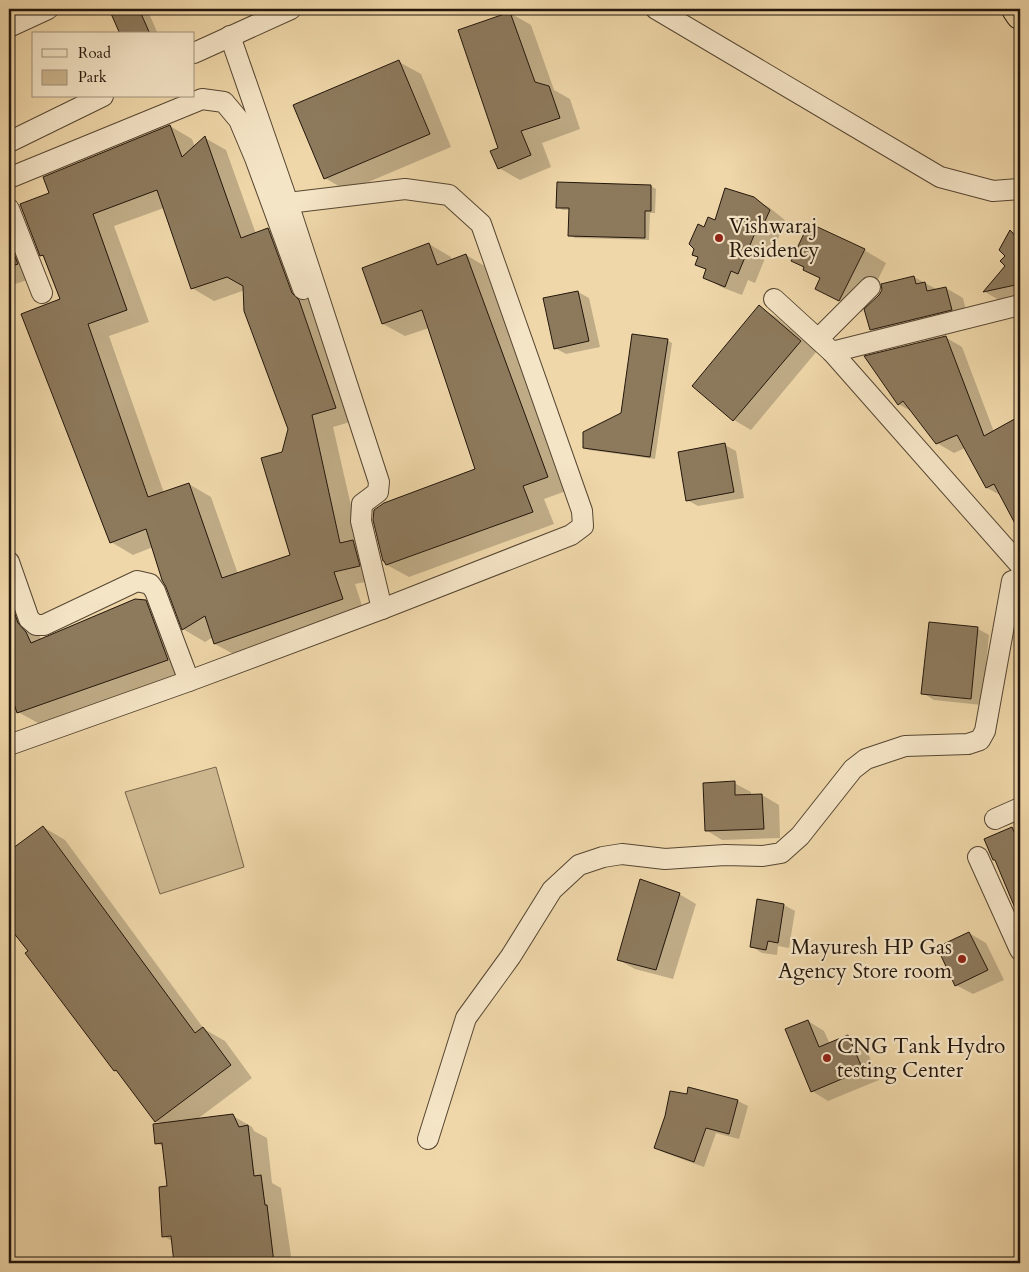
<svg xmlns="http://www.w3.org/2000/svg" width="1029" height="1272" font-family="Cardo,serif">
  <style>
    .green { fill: #ccb68e; stroke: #78664c }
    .shadow { fill: #0003; fill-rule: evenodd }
    .building { fill: #8d7a5d; stroke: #23160b; fill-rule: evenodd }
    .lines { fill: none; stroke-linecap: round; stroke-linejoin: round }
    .minor-casing { stroke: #564632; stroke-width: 22 }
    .trunk-casing { stroke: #23160b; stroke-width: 30 }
    .minor { stroke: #f5e5c7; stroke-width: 20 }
    .trunk { stroke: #efd7a9; stroke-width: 28 }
    .poi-dot { fill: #8f2418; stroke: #f5e5c7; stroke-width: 2 }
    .labels { text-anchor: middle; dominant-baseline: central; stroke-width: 4.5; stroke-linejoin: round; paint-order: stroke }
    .poi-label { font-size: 21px; fill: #23160b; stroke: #f5e5c7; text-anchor: start }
  </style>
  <rect width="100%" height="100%" fill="#efd7a9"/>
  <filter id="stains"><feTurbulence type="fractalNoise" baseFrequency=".004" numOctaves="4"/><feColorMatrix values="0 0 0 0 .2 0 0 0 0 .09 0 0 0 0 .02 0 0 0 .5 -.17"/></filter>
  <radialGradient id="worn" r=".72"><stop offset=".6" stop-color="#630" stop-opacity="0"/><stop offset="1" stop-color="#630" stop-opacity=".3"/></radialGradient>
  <polygon class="green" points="216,767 244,867 160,894 125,792"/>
  <g class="shadow">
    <polygon points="110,9 147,9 158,34 121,34"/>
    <polygon points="510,13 531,25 554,90 570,99 580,129 542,143 551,167 520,180 499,168"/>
    <polygon points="399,62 421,74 451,147 347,191 325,178"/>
    <path d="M170,126L192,139L195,147L205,138L226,150L256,234L268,230L290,242L357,420L333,427L360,545L381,579L355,584L364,612L237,656L215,644L213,637L205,642L183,629L153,547L133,555L111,542L61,300L46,258L41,255L50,194ZM164,208L192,288L214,301L245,290L290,429L283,453L291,555L238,574L211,497L189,484L164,493L109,336L149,322L114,226Z"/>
    <polygon points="558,183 651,186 656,189 655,213 650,213 649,240 575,238 569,235 570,210 563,210 557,207"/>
    <polygon points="753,198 770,208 786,221 776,243 772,241 755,283 748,280 742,295 721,287 704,277 707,270 697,264 699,258 694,255 704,228"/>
    <polygon points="9,212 39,276 9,286"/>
    <polygon points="1011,231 1020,237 1020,301 1006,304 985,292 1007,266"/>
    <polygon points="429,244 451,257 452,260 466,255 488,268 569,490 544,499 554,524 409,577 387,565 477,470 429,328 405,336 383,324 363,268"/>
    <polygon points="864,250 886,263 862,312 817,289 821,279 793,261"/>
    <polygon points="914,277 938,290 946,288 963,298 968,319 888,339 871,329 880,296 883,290"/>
    <polygon points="578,292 589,298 600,347 566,354 555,348 544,299"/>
    <polygon points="759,307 776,317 817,351 751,430 734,420 693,386"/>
    <polygon points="945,337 962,347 994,432 1020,417 1020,531 1002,496 987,488 965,448 954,453 937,443 913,412 898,404"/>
    <polygon points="667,340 672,343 655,459 589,450 584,447 622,414"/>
    <polygon points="725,445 736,451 744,498 698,506 687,500"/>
    <polygon points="9,535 20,571 24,596 40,637 42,640 145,602 168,614 189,672 40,724 18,712 15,701 9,704"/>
    <polygon points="930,624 978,629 989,635 982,705 934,700 923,693"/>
    <polygon points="734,783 751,792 751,796 762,795 779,805 780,838 722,840 706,830"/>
    <polygon points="43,827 65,840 204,1029 225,1041 252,1078 196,1120 233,1116 252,1127 254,1131 267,1138 272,1183 281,1188 292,1263 175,1263 172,1241 163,1236 168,1188 164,1147 156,1143 162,1124 156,1121 120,1074 115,1071 9,925 9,853"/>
    <polygon points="1012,829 1020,833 1020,915 996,861"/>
    <polygon points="679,894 696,904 673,979 635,969 619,960"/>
    <polygon points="784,905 795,911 789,948 778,946 777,955 762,953 751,946"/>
    <polygon points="969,933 986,943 1004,980 973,994 956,985"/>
    <polygon points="808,1021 824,1031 830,1044 848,1036 865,1046 879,1080 828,1101 812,1091"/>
    <polygon points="738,1101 748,1106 739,1139 716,1133 704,1167 665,1153 655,1148"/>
  </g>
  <g class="building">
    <polygon points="109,9 139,9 150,34 120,34"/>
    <polygon points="510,12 535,82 549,86 560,118 521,131 531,155 498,169 490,151 498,148 458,30"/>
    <polygon points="399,60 430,134 324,179 293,105"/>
    <path d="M170,125L182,157L205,136L241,238L268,228L292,293L299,300L336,408L312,415L340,543L353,540L360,566L334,572L343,599L214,644L205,616L182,630L166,587L162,580L146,529L110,543L21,314L60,299L43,255L40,256L20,204L49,193L43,177ZM157,190L191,289L227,277L243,286L244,311L288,429L282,452L261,458L290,555L222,578L189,483L148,497L88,324L127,310L93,214Z"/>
    <polygon points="557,182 651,185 651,211 645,211 645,238 568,236 569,208 556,208"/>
    <polygon points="725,188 754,197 770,210 759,234 755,233 738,274 731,271 725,287 703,278 706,269 695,265 698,257 692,255 694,249 689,244 698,224 704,227 708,217 715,220"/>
    <polygon points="809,223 865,249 839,301 815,289 820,278 803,270 804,267 791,261"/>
    <polygon points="1010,230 1019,240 1020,239 1020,284 983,292 1005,266 1000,261 1005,256 999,250"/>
    <polygon points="9,241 18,264 9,267"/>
    <polygon points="429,243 437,265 466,254 548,477 523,486 533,512 386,565 384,561 383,561 373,520 374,510 384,503 475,469 422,310 382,324 362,268"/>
    <polygon points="914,276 916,284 925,282 927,291 946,287 952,310 870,330 864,309 879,295 882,290 881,284"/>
    <polygon points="578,291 589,341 554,349 543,298"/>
    <polygon points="759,305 801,341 733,421 692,386"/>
    <polygon points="632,334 668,339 650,457 583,448 583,432 621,413"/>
    <polygon points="946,336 984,436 1020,416 1020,533 994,484 986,488 957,435 936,444 903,401 898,405 864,356"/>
    <polygon points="725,443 734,492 686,501 678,452"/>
    <polygon points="9,597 18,623 26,632 31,643 135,599 146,600 168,660 17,713 9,688"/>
    <polygon points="929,622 978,627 971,699 921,694"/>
    <polygon points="735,781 735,795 762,794 764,829 705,831 703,783"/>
    <polygon points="43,826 195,1033 203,1027 231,1065 155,1122 116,1070 114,1071 25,953 28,951 9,927 9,851"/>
    <polygon points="1012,827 1020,845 1020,920 995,860 993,860 984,839"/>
    <polygon points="640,879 680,893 656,970 617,960"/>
    <polygon points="757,899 784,904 778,943 768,941 766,950 750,947"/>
    <polygon points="969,932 988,970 955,986 937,947"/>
    <polygon points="808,1020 819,1047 848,1035 863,1070 811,1092 785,1029"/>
    <polygon points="688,1087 738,1100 729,1134 706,1128 694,1162 654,1148 665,1116 670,1091 687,1094"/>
    <polygon points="233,1114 239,1127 248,1125 254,1176 261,1175 265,1205 267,1205 274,1263 174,1263 171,1236 162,1237 159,1187 167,1186 162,1143 155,1144 153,1124"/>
  </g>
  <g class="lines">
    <defs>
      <g id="minor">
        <polyline points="656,9 940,177 993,191 1020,189"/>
        <polyline points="9,27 48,9"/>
        <polyline points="230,36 288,203 379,482 378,492 362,504 361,521 382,609"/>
        <polyline points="194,53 291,9"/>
        <polyline points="9,142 103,96"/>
        <polyline points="9,178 202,99 224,102 239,120 255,158 303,289"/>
        <polyline points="9,209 42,293"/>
        <polyline points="774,299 832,352 1020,565"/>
        <polyline points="818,339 870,287"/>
        <polyline points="832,352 1020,305"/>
        <polyline points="9,562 29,619 36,625 44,625 137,581 150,584 155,591 189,681"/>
        <polyline points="9,745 189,681 382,609 571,535 583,526 582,511 481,224 449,195 405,189 288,203"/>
        <polyline points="995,819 1020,808"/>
        <polyline points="978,857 1020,950"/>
        <polyline points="428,1139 466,1018 511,956 552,890 579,865 603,857 622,854 665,859 725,855 763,856 781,853 800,836 853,769 866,759 905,746 968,744 980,740 985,731 1012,581 1020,578"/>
      </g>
      <polyline id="trunk" points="1016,9 1020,15"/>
    </defs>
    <use href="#minor" class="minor-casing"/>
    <use href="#trunk" class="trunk-casing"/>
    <use href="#minor" class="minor"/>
    <use href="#trunk" class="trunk"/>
  </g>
  <g class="poi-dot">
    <circle cx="719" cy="238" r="5"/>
    <circle cx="962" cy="959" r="5"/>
    <circle cx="827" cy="1058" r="5"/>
  </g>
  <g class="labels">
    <g class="poi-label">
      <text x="729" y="226">Vishwaraj<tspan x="729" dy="24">Residency</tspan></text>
      <text x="952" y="947" text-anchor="end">Mayuresh HP Gas<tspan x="952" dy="24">Agency Store room</tspan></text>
      <text x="837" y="1046">CNG Tank Hydro<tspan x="837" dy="24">testing Center</tspan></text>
    </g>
  </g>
  <rect width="1029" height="1272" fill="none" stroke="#efd7a9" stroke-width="30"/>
  <rect x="10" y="10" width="1009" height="1252" fill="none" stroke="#23160b" stroke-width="2.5"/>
  <rect x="15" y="15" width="999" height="1242" fill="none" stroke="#23160b"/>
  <rect x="32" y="32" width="162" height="65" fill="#f5e5c7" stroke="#a1927c"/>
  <rect x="42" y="49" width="25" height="8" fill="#f5e5c7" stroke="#a1927c"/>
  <text x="78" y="58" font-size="15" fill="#23160b">Road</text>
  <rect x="42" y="70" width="25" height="15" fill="#ccb68e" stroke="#a1927c"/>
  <text x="78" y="82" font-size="15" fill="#23160b">Park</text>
  <rect width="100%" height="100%" filter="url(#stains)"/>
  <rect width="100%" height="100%" fill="url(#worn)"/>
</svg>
